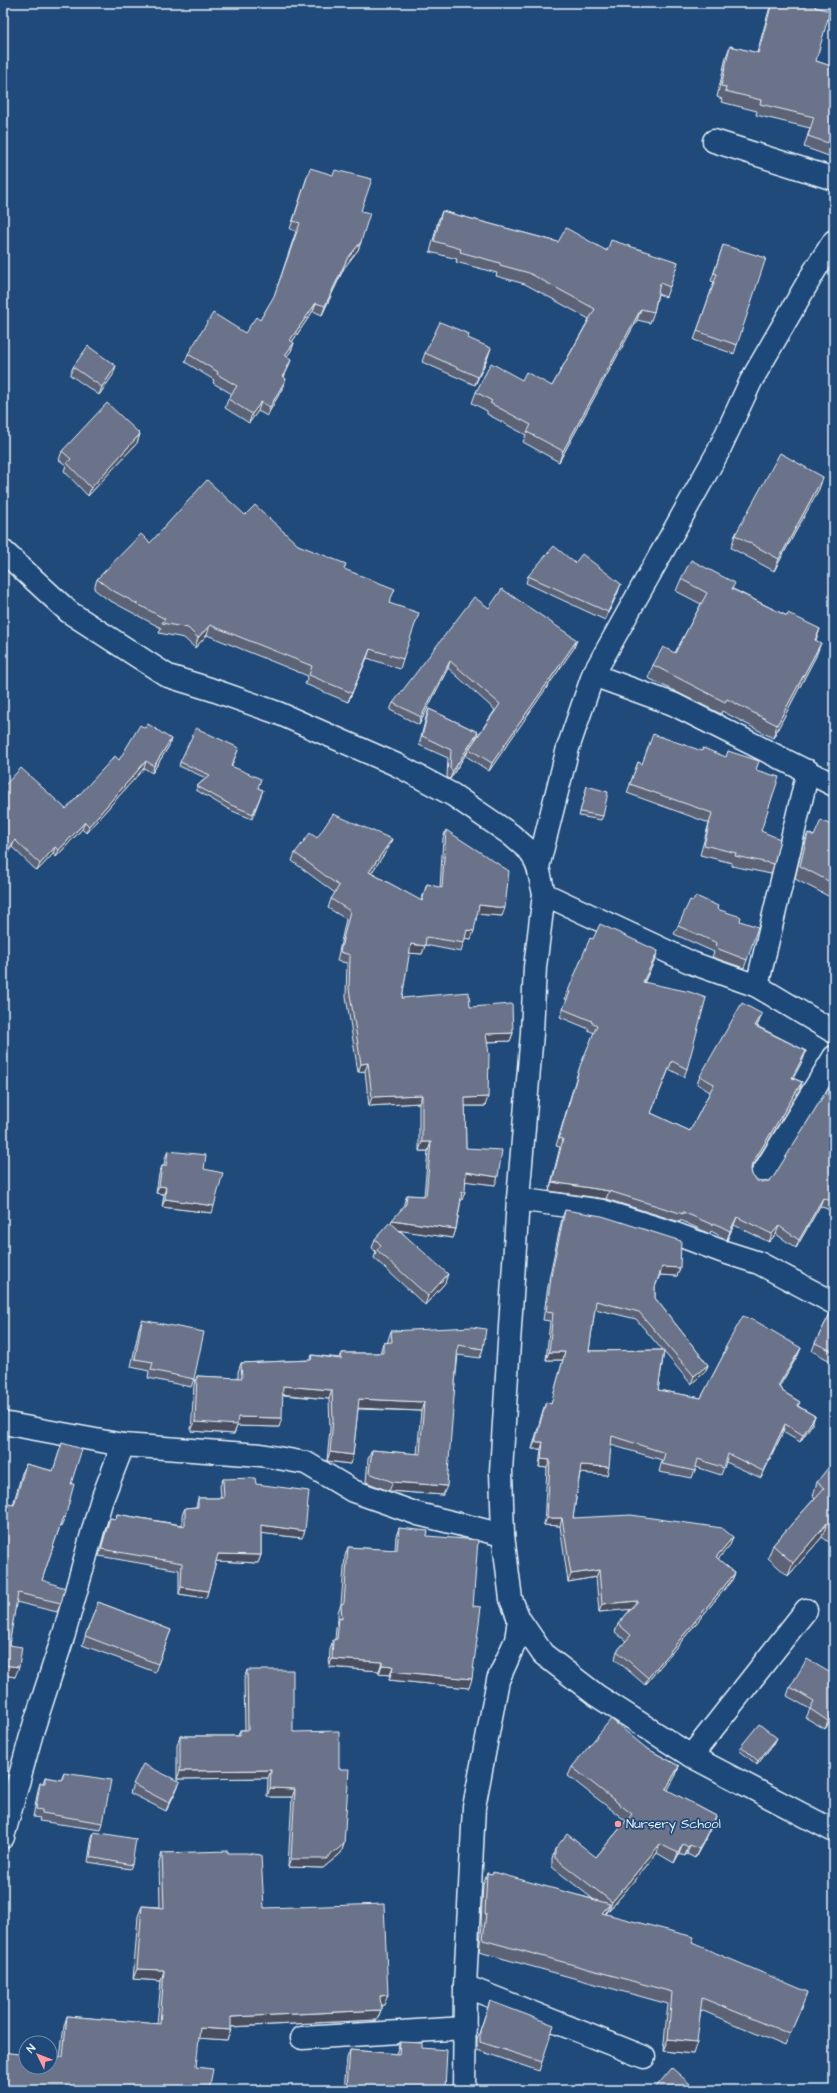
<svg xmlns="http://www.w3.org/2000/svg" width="837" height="2093" font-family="'Architects Daughter',sans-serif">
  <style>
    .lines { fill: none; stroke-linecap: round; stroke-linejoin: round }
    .minor-casing { stroke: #e8f1f8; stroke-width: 25 }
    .minor { stroke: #1f4a7a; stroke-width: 22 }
    .wall { fill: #5b6377; stroke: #e8f1f8; fill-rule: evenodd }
    .shaded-wall { fill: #4a5061; stroke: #e8f1f8 }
    .building { fill: #6a738a; stroke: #e8f1f8 }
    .poi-dot { fill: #ff9aa2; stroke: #1f4a7a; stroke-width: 1.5 }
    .labels { text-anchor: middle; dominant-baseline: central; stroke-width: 3.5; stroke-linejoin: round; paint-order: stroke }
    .poi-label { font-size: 13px; fill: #e8f1f8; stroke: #1f4a7a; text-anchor: start }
  </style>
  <rect width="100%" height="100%" fill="#1f4a7a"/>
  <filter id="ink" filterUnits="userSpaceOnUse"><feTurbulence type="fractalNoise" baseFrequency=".025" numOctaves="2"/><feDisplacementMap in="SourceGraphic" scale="8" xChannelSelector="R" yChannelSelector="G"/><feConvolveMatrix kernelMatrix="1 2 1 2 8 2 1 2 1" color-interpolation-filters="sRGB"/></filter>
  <g filter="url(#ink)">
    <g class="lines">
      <defs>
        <g id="minor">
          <polyline points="714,141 834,179"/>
          <polyline points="834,241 815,270 751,381 718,452 593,675 568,748 538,867 544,894 535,967 532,1033 518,1199 501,1471 503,1535 511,1599 519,1619 543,1654 596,1695 691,1756 834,1831"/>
          <polyline points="3,551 69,612 168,676 210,689 278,713 397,765 453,795 510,834 531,852 538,867"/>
          <polyline points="593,675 673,704 834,785"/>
          <polyline points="544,894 692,963 757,986 834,1032"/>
          <polyline points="757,986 808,771"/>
          <polyline points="760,1178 834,1057"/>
          <polyline points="518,1199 602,1211 673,1233 721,1251 759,1263 834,1303"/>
          <polyline points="3,1423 123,1445 261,1455 306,1463 353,1491 418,1514 503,1535"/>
          <polyline points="691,1756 806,1610"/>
          <polyline points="3,1837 33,1729 64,1634 101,1502 123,1445"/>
          <polyline points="465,1986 644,2057"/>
          <polyline points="302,2038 465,2028"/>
          <polyline points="464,2090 465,1986 474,1807 498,1680 516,1640 519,1619"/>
        </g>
      </defs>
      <use href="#minor" class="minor-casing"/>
      <use href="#minor" class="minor"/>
    </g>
    <g class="wall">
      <polygon points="771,3 816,3 815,7 816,61 834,67 834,158 804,147 810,128 756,115 757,111 721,102 722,99 717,97 726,57 730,46 757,53"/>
      <polygon points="307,177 361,211 361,242 358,250 344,268 322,315 313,311 292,342 294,343 291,351 287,356 288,368 284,377 283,387 267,416 258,411 249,423 225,408 228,399 232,394 213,383 214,380 185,362 188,354 245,333 260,320 274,297 296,231 290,229"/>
      <polygon points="442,211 558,242 678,262 666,297 658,294 654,312 650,323 637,320 559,462 523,442 526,435 487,414 487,411 472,403 476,392 522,380 552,386 589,319 525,284 496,276 497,273 456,262 457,259 430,252 438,221"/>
      <polygon points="723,245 737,345 734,354 694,340 714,282 711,281"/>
      <polygon points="468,338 488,357 475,385 422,362 425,353"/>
      <polygon points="73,367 113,375 99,395 70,375"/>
      <polygon points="140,434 137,443 88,496 64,471 66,465 59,460 62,451"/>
      <polygon points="823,477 819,489 774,571 731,548 735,535"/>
      <polygon points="245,515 298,545 344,569 390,603 403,659 400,669 367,658 348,702 305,684 308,676 207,635 195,648 184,638 159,633 161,628 107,599 94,589 97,579 150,543"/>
      <polygon points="528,576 618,592 605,620 526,583"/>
      <polygon points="681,579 733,589 787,616 820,629 816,640 816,656 773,738 722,711 721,714 648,678 653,665 675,653 701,604 676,591"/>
      <polygon points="489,608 574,648 489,771 466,756 468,751 450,779 447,777 448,758 419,745 426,717 429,709 478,732 475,740 495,710 448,668 419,725 390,710 393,703"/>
      <polygon points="169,746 152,773 144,768 86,833 82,829 56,857 53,854 37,871 12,847 3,860 3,787 66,809 119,760"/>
      <polygon points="239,748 231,767 258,788 263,790 252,819 230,810 196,790 197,786 206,778 179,766 180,762"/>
      <polygon points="702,751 756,770 761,831 774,864 771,874 732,866 732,863 700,855 709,823 627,793 638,762 642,764"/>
      <polygon points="587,786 603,816 601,820 579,816"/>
      <polygon points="834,827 834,899 795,879 803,845 808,833 814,836"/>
      <polygon points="446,830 502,916 477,914 471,939 465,938 461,952 425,945 422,954 409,953 402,998 470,1007 513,1033 510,1041 487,1042 485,1106 465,1106 466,1148 495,1185 466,1181 462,1200 461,1200 456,1229 453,1238 400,1230 445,1283 425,1305 374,1258 376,1252 372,1248 375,1239 391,1222 404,1207 404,1203 407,1195 424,1196 428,1151 419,1151 419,1103 369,1106 365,1071 358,1072 346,996 347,963 337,961 346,919 328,908 331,899 335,893 292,861 295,853 317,838 389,847 371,873 421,901 427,884 440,888 443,838"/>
      <polygon points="693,901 717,909 740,921 747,960 744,968 712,957 714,952 674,934 678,926"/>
      <polygon points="655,960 644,983 687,1069 684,1077 669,1069 651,1113 690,1131 710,1092 697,1084 700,1076 759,1022 757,1026 806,1051 803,1060 793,1078 802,1082 799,1091 751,1169 752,1175 757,1181 762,1182 769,1181 774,1176 834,1097 834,1212 820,1206 796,1248 776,1234 769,1242 734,1225 727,1240 711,1231 710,1234 680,1220 680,1222 606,1199 549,1191 560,1147 556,1146 577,1075 594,1033 588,1030 589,1029 560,1017 567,1000 565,999 568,991"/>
      <polygon points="168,1151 204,1169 212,1213 162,1207 164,1194 156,1193 159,1174 162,1166 164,1166 165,1158"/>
      <path d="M565,1210L680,1268L677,1276L660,1275L655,1287V1298L708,1365L705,1372L691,1384L664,1352L658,1390L701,1398L723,1356V1355L725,1348H801L798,1355L779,1387L783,1390L782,1391L800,1402L798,1406L815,1416L812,1424L800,1442L783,1432L761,1478L726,1462L721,1475L696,1467L692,1478L659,1472L662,1460L611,1445L607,1475L580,1473L573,1518L733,1537L730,1545L718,1559L735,1573L732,1580L645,1685L615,1659L617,1651L626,1641L615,1632L618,1624L631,1609L599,1612L596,1577L568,1582L560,1526L544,1525L547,1468L539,1467L541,1449H532L543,1410L546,1402L551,1404L563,1360H546L550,1321L543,1320L549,1279L562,1218ZM595,1309L636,1319L662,1350L589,1351Z"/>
      <polygon points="834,1306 834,1363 812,1351 815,1343"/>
      <polygon points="142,1320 194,1379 191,1387 148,1378 149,1371 131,1367 139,1328"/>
      <polygon points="391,1331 483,1349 480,1358 458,1355 443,1495 389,1491 366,1482 368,1459 372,1450 417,1454 421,1411 358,1409 353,1455 350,1464 327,1461 330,1429 329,1399 282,1395 279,1427 237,1426 234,1434 191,1431 194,1385 197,1376 238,1378 238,1372 241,1363 310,1360 312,1355 340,1358 342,1353 380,1353 383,1343 388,1342 388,1340"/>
      <polygon points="62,1443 71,1484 65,1518 61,1527 60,1526 42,1580 61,1603 57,1612 16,1602 9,1645 15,1677 3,1675 13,1505 22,1473 26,1464 53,1471"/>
      <polygon points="834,1467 834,1546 822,1537 788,1576 768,1558 773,1545 815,1498 813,1496 817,1482"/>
      <polygon points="223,1479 256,1484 302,1538 261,1533 261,1555 258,1563 216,1561 208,1591 206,1598 179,1594 179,1570 99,1556 110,1518 115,1519 117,1514 182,1525 182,1515 185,1508 196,1507 198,1498 221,1498 220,1486"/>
      <polygon points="399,1528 427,1536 473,1606 469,1688 389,1680 390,1675 379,1674 379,1671 329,1667 330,1649 333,1640 335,1640 336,1627 338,1620 338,1612 341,1604 345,1556 348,1547 395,1550 396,1536"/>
      <polygon points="98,1602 171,1630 155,1672 82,1645"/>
      <polygon points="247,1670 293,1732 339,1769 344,1844 341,1853 323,1868 288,1867 292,1797 267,1797 268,1778 177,1779 177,1745 180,1736 238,1736 240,1730 245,1730 244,1679"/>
      <polygon points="834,1675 834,1715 825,1729 806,1718 810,1709 787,1696 790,1687"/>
      <polygon points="775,1742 757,1765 739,1750 741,1746"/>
      <polygon points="646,1748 679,1766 676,1775 667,1790 716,1816 713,1825 695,1858 687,1854 685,1856 679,1854 674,1863 657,1853 609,1911 607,1910 606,1914 692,1943 803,2003 785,2046 701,2010 693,2054 663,2051 668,2004 479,1952 482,1925 481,1924 483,1884 487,1873 593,1899 552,1867 552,1859 555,1849 596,1857 626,1821 568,1776 572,1767"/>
      <polygon points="64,1773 103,1823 101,1830 39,1821 40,1818 33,1817 38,1790 40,1783 43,1783 45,1777 61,1780"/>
      <polygon points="133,1784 176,1791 166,1811 130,1793"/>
      <polygon points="94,1832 132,1865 130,1869 88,1862 92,1836"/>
      <polygon points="162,1853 228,1853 264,1908 384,2005 381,2006 381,2010 377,2020 231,2027 231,2030 227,2040 199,2038 26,2067 60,2057 64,2026 67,2016 157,2024 161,1981 133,1979 138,1916 142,1906 160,1907 159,1863"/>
      <polygon points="490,2001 542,2062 539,2071 477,2050 477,2039"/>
      <polygon points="400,2042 422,2048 445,2090 344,2090 347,2058 350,2050 396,2054"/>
    </g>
    <g class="shaded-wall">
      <polygon points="361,242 358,250 344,268 322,315 325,306 347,259"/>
      <polygon points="316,303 313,311 287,349 290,340"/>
      <polygon points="641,309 637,320 559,462 563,451"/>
      <polygon points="294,343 291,351 282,363 285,355"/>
      <polygon points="491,348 488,357 475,385 478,377"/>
      <polygon points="291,360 288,368 280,384 283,376"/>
      <polygon points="116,366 113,375 99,395 102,387"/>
      <polygon points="286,379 283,387 267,416 270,407"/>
      <polygon points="261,402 258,411 249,423 252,414"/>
      <polygon points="140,434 137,443 88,496 91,488"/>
      <polygon points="823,477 819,489 774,571 779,559"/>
      <polygon points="621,584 618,592 605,620 608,612"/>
      <polygon points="210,625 207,635 195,648 198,638"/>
      <polygon points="820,629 815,642 815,640"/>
      <polygon points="577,640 574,648 489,771 492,763"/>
      <polygon points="821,643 816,656 773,738 777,725"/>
      <polygon points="370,649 367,658 348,702 352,693"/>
      <polygon points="450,661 448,668 419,725 421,717"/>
      <polygon points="478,732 475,740 469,749 450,779 453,771"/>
      <polygon points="171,739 169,746 152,773 154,766"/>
      <polygon points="146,761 144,768 86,833 89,826"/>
      <polygon points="85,822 82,829 56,857 59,850"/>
      <polygon points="392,839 389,847 366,881 369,872"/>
      <polygon points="15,840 12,847 3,860 3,857"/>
      <polygon points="55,847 53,854 37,871 40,864"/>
      <polygon points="479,905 505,908 502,916 475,914"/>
      <polygon points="467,930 474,931 471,939 464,938"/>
      <polygon points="411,944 425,946 422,954 408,953"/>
      <polygon points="658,951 655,960 640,991 643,982"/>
      <polygon points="762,1014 759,1022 752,1034 755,1026"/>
      <polygon points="513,1033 510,1041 483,1042 486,1034"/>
      <polygon points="806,1051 803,1060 789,1086 792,1078"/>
      <polygon points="368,1063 365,1071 358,1072 361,1064"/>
      <polygon points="802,1082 799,1091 749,1172 752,1164"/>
      <polygon points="422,1095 419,1103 369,1106 372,1097"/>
      <polygon points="488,1097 485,1106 462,1106 465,1098"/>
      <polygon points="422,1142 431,1142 428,1151 419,1151"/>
      <polygon points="466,1172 498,1177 495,1185 463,1181"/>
      <polygon points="552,1182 609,1191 606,1199 549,1191"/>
      <polygon points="159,1186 166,1187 164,1194 156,1193"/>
      <polygon points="462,1192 465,1192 462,1200 459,1200"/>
      <polygon points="823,1198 820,1206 796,1248 799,1240"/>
      <polygon points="165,1199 214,1206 212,1213 162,1207"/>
      <polygon points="737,1217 734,1225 727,1240 730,1231"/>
      <polygon points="392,1220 456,1229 453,1238 389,1229"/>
      <polygon points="779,1226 776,1234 769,1242 772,1234"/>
      <polygon points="662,1267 680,1268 677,1276 660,1275"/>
      <polygon points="448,1274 445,1283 425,1305 428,1296"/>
      <polygon points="801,1348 798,1355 775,1394 778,1386"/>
      <polygon points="549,1352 565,1352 563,1360 546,1360"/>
      <polygon points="708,1365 705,1372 691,1384 694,1376"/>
      <polygon points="283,1386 332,1390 329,1399 279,1394"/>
      <polygon points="359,1399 424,1402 421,1411 356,1408"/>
      <polygon points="815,1416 812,1424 800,1442 803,1435"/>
      <polygon points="238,1417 282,1418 279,1427 237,1426 234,1434 191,1431 195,1422"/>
      <polygon points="785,1424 783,1432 761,1478 763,1471"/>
      <polygon points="535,1442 543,1442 541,1449 532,1449"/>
      <polygon points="330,1452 353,1455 350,1464 327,1461"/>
      <polygon points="541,1459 550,1460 547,1468 539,1467"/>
      <polygon points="581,1465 609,1467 607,1475 578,1473"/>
      <polygon points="393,1482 447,1486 443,1495 389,1491"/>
      <polygon points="547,1518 562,1518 560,1526 544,1525"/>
      <polygon points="827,1523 822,1537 788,1576 793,1563"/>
      <polygon points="261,1525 305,1531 302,1538 259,1533"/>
      <polygon points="733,1537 730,1545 714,1564 716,1557"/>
      <polygon points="218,1554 261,1555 258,1563 215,1561"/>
      <polygon points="599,1570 596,1577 568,1582 571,1574"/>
      <polygon points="735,1573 732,1580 645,1685 648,1678"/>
      <polygon points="181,1587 208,1591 206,1598 179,1594"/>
      <polygon points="638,1601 635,1609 599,1612 602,1604"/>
      <polygon points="332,1659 382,1662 379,1671 329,1667"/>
      <polygon points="3,1665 19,1667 15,1677 3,1675"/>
      <polygon points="382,1665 393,1666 390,1675 379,1674"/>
      <polygon points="392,1671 472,1679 469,1688 389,1680"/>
      <polygon points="834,1711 834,1715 825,1729 828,1721"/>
      <polygon points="777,1738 775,1742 757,1765 758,1761"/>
      <polygon points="679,1766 676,1775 663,1799 666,1789"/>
      <polygon points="271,1770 268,1778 177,1779 180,1771"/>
      <polygon points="180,1782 176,1791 166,1811 169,1803"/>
      <polygon points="270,1788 295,1789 292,1797 267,1797"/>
      <polygon points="716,1816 713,1825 695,1858 699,1849"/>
      <polygon points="344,1844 341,1853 323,1868 288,1867 291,1859"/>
      <polygon points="660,1844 657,1853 609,1911 612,1902"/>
      <polygon points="683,1844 679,1854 674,1863 678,1853"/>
      <polygon points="690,1845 687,1854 685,1856 688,1847"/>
      <polygon points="610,1904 605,1915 602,1913"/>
      <polygon points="137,1969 164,1970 161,1981 133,1979"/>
      <polygon points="388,1995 384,2005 377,2006 380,1996"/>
      <polygon points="381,2010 377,2020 228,2027 231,2017"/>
      <polygon points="200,2028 231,2030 227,2040 196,2038"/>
      <polygon points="668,2039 697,2042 693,2054 663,2051"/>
    </g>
    <g class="building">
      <polygon points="772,3 816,3 815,7 830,11 816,61 834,67 834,145 808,136 814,117 760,104 761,100 725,91 726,87 721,86 730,46 758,53"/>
      <polygon points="310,168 333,175 335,170 372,179 361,211 370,213 361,242 347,259 325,306 316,303 290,340 294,343 285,355 291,360 283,376 286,379 270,407 261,402 252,414 228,399 237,386 217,374 218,372 188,354 213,313 245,333 256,317 260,320 274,296 300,223 293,221"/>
      <polygon points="442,211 558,242 566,228 607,251 611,240 678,262 670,287 660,283 654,312 641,309 563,451 527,432 531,425 490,403 492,401 476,392 491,363 522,380 526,372 552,386 595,309 529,273 500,265 500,263 460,252 461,249 434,241"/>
      <polygon points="723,245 766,258 737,345 697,331 717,274 714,273"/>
      <polygon points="440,322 469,334 468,338 491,348 478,377 425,353"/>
      <polygon points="88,346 116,366 102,387 73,367"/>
      <polygon points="107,403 140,434 91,488 67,463 71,459 62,451"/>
      <polygon points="780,453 823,477 779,559 735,535"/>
      <polygon points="207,480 245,515 255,505 298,545 346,564 344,569 395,589 389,603 419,613 403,659 370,649 352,693 309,675 312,666 210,625 198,638 188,628 162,623 165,619 110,589 97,579 141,534 150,543"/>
      <polygon points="554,546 575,563 582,554 621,584 608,612 528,576"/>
      <polygon points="691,560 735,583 732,589 787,616 788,613 820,629 815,640 821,643 777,725 727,699 725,702 653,665 663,647 675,653 707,593 681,579"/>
      <polygon points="502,589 577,640 492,763 469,749 500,704 450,661 421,717 393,703 474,597 489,608"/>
      <polygon points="429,709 478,732 453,771 450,769 451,750 422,736"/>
      <polygon points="148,724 171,739 154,766 146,761 89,826 85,822 59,850 55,847 40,864 15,840 3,857 3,787 21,768 66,809 115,756 119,760 140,725 145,728"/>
      <polygon points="196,728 239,748 231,766 261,779 258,788 263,790 253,814 231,805 197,786 210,775 180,762"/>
      <polygon points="653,734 702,751 703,748 726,757 728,751 759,761 756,770 779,777 761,831 780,839 774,864 735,856 736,853 704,845 712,813 630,784 638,762 642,764"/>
      <polygon points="587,786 608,792 603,816 580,812"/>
      <polygon points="333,814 392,839 369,872 422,901 427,884 442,888 446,830 509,871 505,908 479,905 474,931 467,930 464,943 426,937 425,946 411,944 402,998 469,992 470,1007 512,1004 513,1033 486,1034 489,1054 488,1097 465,1098 466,1148 502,1150 498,1177 466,1172 465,1192 462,1192 456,1229 392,1220 406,1204 407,1195 426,1196 431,1142 422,1142 422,1095 372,1097 368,1063 361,1064 349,988 350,955 340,952 350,911 331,899 339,886 295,853 310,833 317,838"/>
      <polygon points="821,820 834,827 834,884 800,866 808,833 814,836"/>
      <polygon points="696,896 718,906 717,909 741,917 740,921 758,927 747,960 716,948 717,943 678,926 690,900 693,901"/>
      <polygon points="600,924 658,951 643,982 690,992 706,998 687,1069 672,1061 651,1113 690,1131 714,1084 700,1076 742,1003 762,1014 755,1026 806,1051 792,1078 802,1082 752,1164 751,1169 752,1175 757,1181 762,1182 769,1181 774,1176 825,1093 834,1097 834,1202 823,1198 799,1240 779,1226 772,1234 737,1217 730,1231 714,1223 713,1225 683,1212 683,1214 609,1191 552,1182 563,1139 559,1138 580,1066 597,1025 591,1022 592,1021 563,1009 570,992 568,991 590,938 593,939"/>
      <polygon points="168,1151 206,1155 204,1169 223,1173 214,1206 165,1199 166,1187 159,1186 162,1166 166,1166"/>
      <polygon points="565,1210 602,1216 681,1241 680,1268 662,1267 655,1287 655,1298 708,1365 694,1376 639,1312 596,1301 589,1351 664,1350 658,1390 701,1398 727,1348 725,1348 743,1316 759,1323 801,1348 778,1386 783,1390 782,1391 800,1402 797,1406 815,1416 803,1435 785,1424 763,1471 728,1454 724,1468 698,1459 695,1471 662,1464 665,1453 612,1436 609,1467 581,1465 573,1518 631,1515 722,1528 733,1537 716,1557 735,1573 648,1678 617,1651 631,1635 618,1624 638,1601 602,1604 599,1570 571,1574 562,1518 547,1518 550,1460 541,1459 543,1442 535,1442 546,1402 551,1404 565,1352 549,1352 553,1313 546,1312 552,1271"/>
      <polygon points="390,1222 448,1274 428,1296 377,1250 381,1245 375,1239"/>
      <polygon points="834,1306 834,1352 815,1343"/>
      <polygon points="142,1320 204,1332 194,1379 151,1370 153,1362 135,1359"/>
      <polygon points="472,1327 486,1329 483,1349 458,1345 447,1486 393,1482 369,1473 372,1450 420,1454 424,1402 359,1399 353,1455 330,1452 333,1420 332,1390 283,1386 282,1418 238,1417 237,1425 195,1422 197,1376 242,1378 241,1363 311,1360 312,1355 341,1359 342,1353 383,1353 383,1343 392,1342 391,1331"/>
      <polygon points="62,1443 82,1449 71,1484 74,1484 65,1518 63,1517 42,1580 65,1588 61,1603 18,1593 9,1645 22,1647 19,1667 3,1665 3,1503 14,1505 26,1464 53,1471"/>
      <polygon points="831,1464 834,1467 834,1529 827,1523 793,1563 773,1545 824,1488 817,1482"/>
      <polygon points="255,1478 256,1484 309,1491 305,1531 261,1525 261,1555 218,1554 208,1591 181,1587 182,1563 101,1549 110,1518 116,1519 117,1514 185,1526 185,1508 198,1507 198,1498 224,1498 223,1479"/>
      <polygon points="399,1528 428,1531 427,1536 478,1540 473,1606 481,1607 472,1679 392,1671 393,1666 382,1665 382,1662 332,1659 333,1640 337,1639 339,1618 342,1619 341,1604 344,1603 348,1547 397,1550"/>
      <polygon points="98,1602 171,1630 158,1664 85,1636"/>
      <polygon points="807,1659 834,1675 834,1711 828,1721 810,1709 814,1701 790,1687"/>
      <polygon points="247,1670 293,1670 293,1732 339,1731 339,1769 349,1769 344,1844 326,1859 291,1859 295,1789 270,1788 271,1770 180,1771 180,1736 240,1736 240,1730 248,1730"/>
      <polygon points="611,1719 646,1748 679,1766 666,1789 716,1816 699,1849 690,1845 688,1847 683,1844 678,1853 660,1844 612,1902 555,1858 555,1849 567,1834 596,1857 632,1814 572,1767"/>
      <polygon points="759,1724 777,1738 758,1761 741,1746"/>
      <polygon points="143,1764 180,1782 169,1803 133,1784"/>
      <polygon points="64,1773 111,1780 103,1823 42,1813 42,1810 36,1809 40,1783 45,1783 45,1777 62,1780"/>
      <polygon points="94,1832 136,1839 132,1865 90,1857"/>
      <polygon points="228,1851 228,1853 246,1853 261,1855 264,1908 384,1904 388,1995 380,1996 381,2010 231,2017 231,2030 200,2028 196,2067 213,2069 209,2090 3,2090 3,2052 26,2055 26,2067 50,2067 50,2057 63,2057 67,2016 160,2024 164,1970 137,1969 142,1906 164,1908 162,1853"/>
      <polygon points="493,1872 610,1904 602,1913 694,1937 692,1943 808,1992 790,2034 702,1998 697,2042 668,2039 672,1992 483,1940 486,1913 485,1913 487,1873 492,1874"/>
      <polygon points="490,2001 554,2025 542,2062 480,2042 480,2031"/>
      <polygon points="400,2042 422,2043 422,2048 447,2050 445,2090 350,2090 350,2087 347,2086 350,2050 399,2054"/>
      <polygon points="672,2068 697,2090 658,2090 655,2088"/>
      <polygon points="485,2086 522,2090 485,2090"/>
    </g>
  </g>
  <circle class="poi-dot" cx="618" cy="1824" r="4"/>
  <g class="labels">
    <g class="poi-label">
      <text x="626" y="1824">Nursery School</text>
    </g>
  </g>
  <rect width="837" height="2093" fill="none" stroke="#1f4a7a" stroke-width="16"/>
  <rect x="8" y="8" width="821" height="2077" fill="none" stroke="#e8f1f8" stroke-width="1.5" filter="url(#ink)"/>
  <g transform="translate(38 2055) rotate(313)"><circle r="19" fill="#1f4a7a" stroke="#6f8dac"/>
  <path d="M0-3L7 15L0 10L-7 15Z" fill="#ff9aa2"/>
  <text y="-6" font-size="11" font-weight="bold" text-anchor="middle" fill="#e8f1f8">N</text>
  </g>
</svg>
